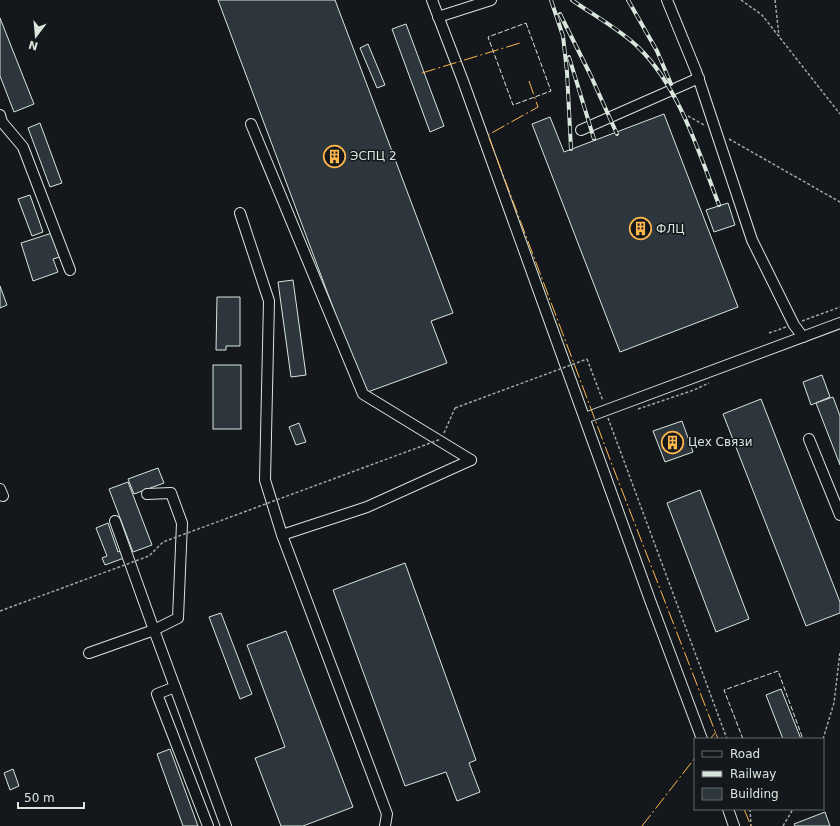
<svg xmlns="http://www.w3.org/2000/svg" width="840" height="826" font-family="'DejaVu Sans',sans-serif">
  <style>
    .building { fill: #2c363c; stroke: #d8e6dc }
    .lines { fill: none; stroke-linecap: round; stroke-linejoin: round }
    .minor-casing { stroke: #d8e6dc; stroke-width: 12 }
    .path { stroke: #9da8a2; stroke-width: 1.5; stroke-dasharray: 3 2; stroke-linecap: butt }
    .minor { stroke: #14181c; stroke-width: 10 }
    .rail-casing { stroke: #d8e6dc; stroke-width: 4 }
    .rail { stroke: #14181c; stroke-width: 2.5; stroke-dasharray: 8; stroke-linecap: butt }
    .path-bridge { stroke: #9da8a2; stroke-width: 1.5; stroke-dasharray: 3 2; stroke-linecap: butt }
    .fence { stroke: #d8e6dc; stroke-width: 1; stroke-dasharray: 5 2; stroke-linecap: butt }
    .power { stroke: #ffb74d; stroke-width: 1; stroke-dasharray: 14 3 2 3; stroke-linecap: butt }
    .labels { text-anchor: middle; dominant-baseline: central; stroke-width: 3; stroke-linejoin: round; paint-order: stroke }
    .poi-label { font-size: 12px; fill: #d8e6dc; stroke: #14181c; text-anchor: start }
  </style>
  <rect width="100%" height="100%" fill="#14181c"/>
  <g class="building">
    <polygon points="218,0 335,0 453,313 431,321 447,363 365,393"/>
    <polygon points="0,18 34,104 14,112 0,76"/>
    <polygon points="406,24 444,126 430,132 392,29"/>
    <polygon points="368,44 385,85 377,88 360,48"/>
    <polygon points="664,114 738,307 620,352 532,124 550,117 564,152"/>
    <polygon points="40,123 62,183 50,187 28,128"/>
    <polygon points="30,195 43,232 32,236 18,199"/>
    <polygon points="728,203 735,225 714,232 706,210"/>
    <polygon points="52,233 60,257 53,259 58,272 33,281 21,243"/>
    <polygon points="293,280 306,375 291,377 278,282"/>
    <polygon points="0,286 7,305 0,308"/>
    <polygon points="217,297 240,297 240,346 226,346 226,350 216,350"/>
    <rect x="213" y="365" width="28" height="64"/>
    <polygon points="822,375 830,397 811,405 803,382"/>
    <polygon points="833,397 840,416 840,465 816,403"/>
    <polygon points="761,399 840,602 840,613 806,626 723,414"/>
    <polygon points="682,421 693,452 665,462 653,431"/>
    <polygon points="299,423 306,442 296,445 289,427"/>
    <polygon points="158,468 164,483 134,494 128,479"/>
    <polygon points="128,482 152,545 133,552 109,489"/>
    <polygon points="700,490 749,619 716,632 667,503"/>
    <polygon points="108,523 118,552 121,551 124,558 105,565 102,558 107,556 96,528"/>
    <polygon points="405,563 476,760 469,763 480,792 457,801 446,772 405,786 333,590"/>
    <polygon points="221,613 252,694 240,699 209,617"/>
    <polygon points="286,631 353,807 303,826 281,826 255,758 285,747 247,645"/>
    <polygon points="781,689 801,739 783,739 766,695"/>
    <polygon points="170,749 198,826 183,826 157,754"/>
    <polygon points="13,769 19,786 10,790 4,773"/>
    <polygon points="825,812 830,826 795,826 794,824"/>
  </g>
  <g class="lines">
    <defs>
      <g id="minor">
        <polyline points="432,0 463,81 650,600 702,739"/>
        <polyline points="667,0 696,71 752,240 794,325 803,337"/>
        <polyline points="438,17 491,0"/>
        <polyline points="0,115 2,122 23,147 70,270"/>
        <polyline points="251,124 363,394 471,460"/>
        <polyline points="581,130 699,78"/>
        <polyline points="240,213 269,301 265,480 282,535"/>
        <polyline points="585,418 840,323"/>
        <polyline points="809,439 840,515"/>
        <polyline points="0,489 3,496"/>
        <polyline points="115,521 154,630 226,826"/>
        <polyline points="89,653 154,630 178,618 182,523 171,493 147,494"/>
        <polyline points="175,687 157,694 208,826"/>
        <polyline points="728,809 734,826"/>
        <polyline points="385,826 387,814 282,535 367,507 471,460"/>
      </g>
    </defs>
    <use href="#minor" class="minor-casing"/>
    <g class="path">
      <polyline points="741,0 762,15 840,114"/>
      <polyline points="775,0 779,36"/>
      <polyline points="688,116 704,125"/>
      <polyline points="729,139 840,202"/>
      <polyline points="802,321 840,307"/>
      <polyline points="769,333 786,327"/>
      <polyline points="587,359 603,401"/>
      <polyline points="638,409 694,390 709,383"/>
      <polyline points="608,418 727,739"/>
      <polyline points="444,433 455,408"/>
      <polyline points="823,739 834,703 840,652"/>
      <polyline points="750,809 751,826"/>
      <polyline points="783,826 793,809"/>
    </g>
    <use href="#minor" class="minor"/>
    <defs>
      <g id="rail">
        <polyline points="551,0 563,36 567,72 571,149"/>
        <path d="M572,0C593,15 621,30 639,48C679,87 699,153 719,205"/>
        <polyline points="628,0 657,51 671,84"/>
        <polyline points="560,14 590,74 617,134"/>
        <polyline points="569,57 594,139"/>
      </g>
    </defs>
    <use href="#rail" class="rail-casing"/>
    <use href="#rail" class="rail"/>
    <g class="path-bridge">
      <polyline points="455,408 587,359"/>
      <polyline points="0,611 149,556 163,542 441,439"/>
    </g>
    <g class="fence">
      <polygon points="526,23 551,91 513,105 488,37"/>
      <polyline points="743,739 724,690 778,671 803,739"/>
    </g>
    <g class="power">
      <polyline points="422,73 520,43"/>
      <polyline points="529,81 538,107 488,135 611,462 718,739"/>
      <polyline points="710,739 716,732"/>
      <polyline points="744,809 751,826"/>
      <polyline points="642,826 695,758"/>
    </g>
  </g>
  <defs>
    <symbol id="building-ring" viewBox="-11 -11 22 22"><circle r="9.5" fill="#14181c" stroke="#ffb74d" stroke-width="1.5"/><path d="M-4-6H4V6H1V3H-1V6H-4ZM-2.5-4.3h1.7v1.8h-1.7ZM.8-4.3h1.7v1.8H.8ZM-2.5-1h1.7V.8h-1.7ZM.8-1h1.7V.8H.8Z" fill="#ffb74d"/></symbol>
  </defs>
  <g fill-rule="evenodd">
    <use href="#building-ring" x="322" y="144" width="25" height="25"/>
    <use href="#building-ring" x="628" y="216" width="25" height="25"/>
    <use href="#building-ring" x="660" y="430" width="25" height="25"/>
  </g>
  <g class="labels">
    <g class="poi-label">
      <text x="350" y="156">ЭСПЦ 2</text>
      <text x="656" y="229">ФЛЦ</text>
      <text x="688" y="442">Цех Связи</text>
    </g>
  </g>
  <rect x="694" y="738" width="130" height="72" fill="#14181c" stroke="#626a69"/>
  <rect x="702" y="751" width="20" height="6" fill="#14181c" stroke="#626a69"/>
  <text x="730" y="758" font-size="12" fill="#d8e6dc">Road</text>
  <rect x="702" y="771" width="20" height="6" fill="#d8e6dc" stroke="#626a69"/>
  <text x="730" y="778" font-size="12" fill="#d8e6dc">Railway</text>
  <rect x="702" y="788" width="20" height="12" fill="#2c363c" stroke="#626a69"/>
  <text x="730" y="798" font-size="12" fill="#d8e6dc">Building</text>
  <g transform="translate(36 36) rotate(196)" stroke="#14181c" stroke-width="3" paint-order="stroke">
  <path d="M0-3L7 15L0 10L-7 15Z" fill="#d8e6dc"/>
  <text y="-6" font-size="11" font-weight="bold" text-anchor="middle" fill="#d8e6dc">N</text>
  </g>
  <path d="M18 802v6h66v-6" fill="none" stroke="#d8e6dc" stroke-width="2"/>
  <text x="24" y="802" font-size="12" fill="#d8e6dc" stroke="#14181c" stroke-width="3" paint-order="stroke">50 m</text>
</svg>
